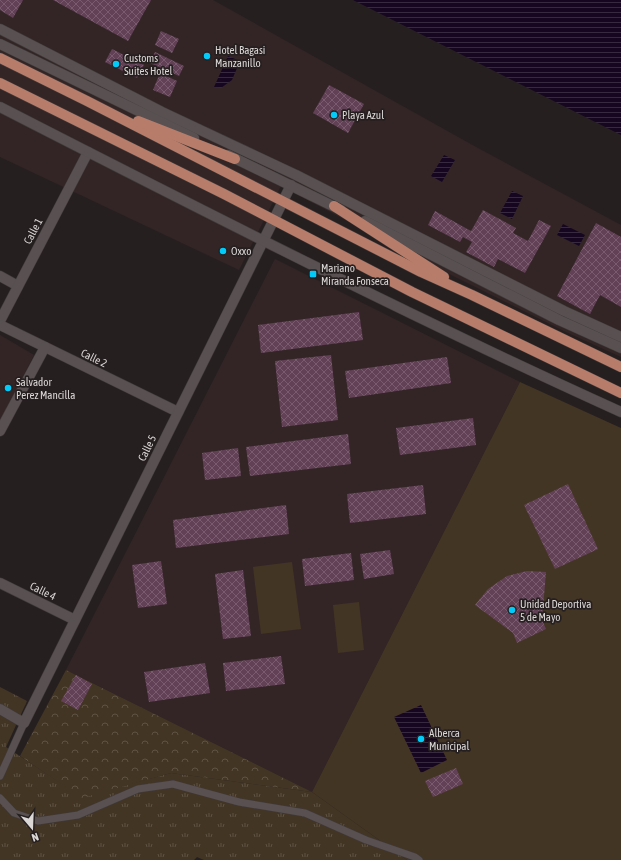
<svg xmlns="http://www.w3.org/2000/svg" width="621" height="860" font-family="'Asap Condensed',sans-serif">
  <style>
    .built { fill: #332526 }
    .grass { fill: url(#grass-tufts) }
    .forest { fill: url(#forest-crowns) }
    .pitch { fill: #433524 }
    .water { fill: url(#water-rules) }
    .building { fill: url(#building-cross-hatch) }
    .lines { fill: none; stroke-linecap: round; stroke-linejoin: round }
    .lane-casing { stroke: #403a3a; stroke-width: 8 }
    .street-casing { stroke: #403a3a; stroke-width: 11 }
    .secondary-casing { stroke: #403a3a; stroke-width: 11 }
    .primary-casing { stroke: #403a3a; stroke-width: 11 }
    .lane { stroke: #585051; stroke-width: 7 }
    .street { stroke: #585051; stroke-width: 10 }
    .secondary { stroke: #585051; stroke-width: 10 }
    .primary { stroke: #b77d6a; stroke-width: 10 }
    .poi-dot { fill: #02cbf9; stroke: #261f20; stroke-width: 1.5 }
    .labels { text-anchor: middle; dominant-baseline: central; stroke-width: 3.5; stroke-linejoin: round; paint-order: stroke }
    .poi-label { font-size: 11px; fill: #dcd7d7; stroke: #261f20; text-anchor: start }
    .street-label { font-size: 11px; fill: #dcd7d7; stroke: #261f20 }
  </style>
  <defs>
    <pattern id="grass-tufts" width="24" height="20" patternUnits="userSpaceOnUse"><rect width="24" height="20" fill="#433524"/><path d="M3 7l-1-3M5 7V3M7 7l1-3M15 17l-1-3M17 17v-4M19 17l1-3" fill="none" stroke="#5e5243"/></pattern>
    <pattern id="forest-crowns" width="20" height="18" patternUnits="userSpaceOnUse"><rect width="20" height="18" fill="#433524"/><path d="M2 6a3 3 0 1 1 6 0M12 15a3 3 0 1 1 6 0" fill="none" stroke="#5e5243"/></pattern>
    <pattern id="water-rules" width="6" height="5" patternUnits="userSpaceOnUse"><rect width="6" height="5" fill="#160620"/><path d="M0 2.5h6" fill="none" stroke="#372a40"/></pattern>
    <pattern id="building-cross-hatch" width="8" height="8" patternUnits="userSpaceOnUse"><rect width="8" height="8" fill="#624056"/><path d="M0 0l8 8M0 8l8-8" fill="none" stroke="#785b6e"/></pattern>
  </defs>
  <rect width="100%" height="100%" fill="#261f20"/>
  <g class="built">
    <polygon points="0,0 213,0 476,147 621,225 621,357 566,332 419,259 281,186 239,270 0,157"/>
    <polygon points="275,259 520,382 312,792 66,670"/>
    <polygon points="0,335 34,355 0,421"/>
  </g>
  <polygon class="grass" points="0,687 27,701 6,747 82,797 171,773 312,792 407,860 204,860 197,857 194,860 0,860"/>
  <polygon class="forest" points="66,670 312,792 171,773 82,798 20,756"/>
  <g class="pitch">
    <polygon points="520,382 621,428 621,860 407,860 312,792"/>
    <polygon points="292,562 301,629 261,634 253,567"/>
    <polygon points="359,602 364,650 338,653 333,605"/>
  </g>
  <g class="water">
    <polygon points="353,0 621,0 621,135"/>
    <polygon points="228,56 240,61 232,80 221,88 214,87"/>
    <polygon points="444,155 455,160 442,182 431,176"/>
    <polygon points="512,191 523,196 512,219 500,213"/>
    <polygon points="563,224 585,235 579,246 557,235"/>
    <polygon points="421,705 447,760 421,773 394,717"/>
  </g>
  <g class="building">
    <polygon points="0,0 23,0 13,18 0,10"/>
    <polygon points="53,0 151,0 128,41"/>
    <polygon points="161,31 179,39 172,53 155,45"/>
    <polygon points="112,49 144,65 137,78 105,62"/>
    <polygon points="155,52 184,66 179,76 150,63"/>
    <polygon points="160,73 177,81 170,97 153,90"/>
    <polygon points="329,85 364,104 348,133 313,113"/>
    <polygon points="483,210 516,228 513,233 528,241 539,220 551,226 525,273 498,259 494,267 466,252 472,242 463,237 460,242 428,225 435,211 471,231"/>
    <polygon points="596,223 621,237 621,307 600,295 590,314 557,296"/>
    <polygon points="359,312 363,340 261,353 258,325"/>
    <polygon points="331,355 338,420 282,427 275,361"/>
    <polygon points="447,357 451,383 349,398 345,371"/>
    <polygon points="473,418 476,445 400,455 396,428"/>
    <polygon points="348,434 351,464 250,476 246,447"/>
    <polygon points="238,448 241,476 205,480 202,453"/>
    <polygon points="568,484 598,549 555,569 524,505"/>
    <polygon points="423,485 426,514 350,523 347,494"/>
    <polygon points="286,505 289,534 176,548 173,520"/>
    <polygon points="390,550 394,574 364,579 360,554"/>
    <polygon points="351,553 354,580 305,586 302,559"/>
    <polygon points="161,561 167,604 138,608 132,565"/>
    <polygon points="243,570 251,636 223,639 215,574"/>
    <polygon points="527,571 546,572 542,620 546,629 517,643 513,633 475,605 488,589 507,576"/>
    <polygon points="281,656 285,684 226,691 223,663"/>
    <polygon points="205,663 210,693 149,702 144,672"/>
    <polygon points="76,675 92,684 78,710 61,701"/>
    <polygon points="456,768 463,784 433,797 425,781"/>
  </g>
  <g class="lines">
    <defs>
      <g id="lane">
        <polyline points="0,776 24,723"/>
        <polyline points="0,798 14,813 38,821 78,815 138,789 173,784 239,802 305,813 366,840 415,857 419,860"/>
      </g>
      <g id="street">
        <polyline points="0,29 162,112 296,175 564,311 621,337"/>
        <polyline points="0,276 18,286"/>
        <polyline points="0,321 88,152"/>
        <polyline points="0,325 178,412"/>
        <polyline points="0,431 45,347"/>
        <polyline points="0,583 75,620"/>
        <polyline points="0,709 24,723 291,185"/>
      </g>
      <g id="secondary">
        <polyline points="0,44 194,138"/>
        <path d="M0,107C205,212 411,317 621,412"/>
        <polyline points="228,155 341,210"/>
        <polyline points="365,221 559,320 621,348"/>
      </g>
      <g id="primary">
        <polyline points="0,58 87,101 421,272 472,295 621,367"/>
        <polyline points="0,83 224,194 412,292 621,393"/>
        <polyline points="138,121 235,159"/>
        <polyline points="334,206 444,277"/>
      </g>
    </defs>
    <use href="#lane" class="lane-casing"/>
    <use href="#street" class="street-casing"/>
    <use href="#secondary" class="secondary-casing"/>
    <use href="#primary" class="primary-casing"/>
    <use href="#lane" class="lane"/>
    <use href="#street" class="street"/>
    <use href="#secondary" class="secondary"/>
    <use href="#primary" class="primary"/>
  </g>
  <g class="poi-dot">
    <circle cx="207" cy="56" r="4"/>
    <circle cx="116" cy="64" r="4"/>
    <circle cx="334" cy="115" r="4"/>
    <circle cx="223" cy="251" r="4"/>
    <rect x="309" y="270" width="8" height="8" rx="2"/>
    <circle cx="8" cy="388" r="4"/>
    <circle cx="512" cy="610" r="4"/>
    <circle cx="421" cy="739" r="4"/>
  </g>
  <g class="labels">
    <g class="poi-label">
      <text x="215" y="50">Hotel Bagasi<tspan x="215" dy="13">Manzanillo</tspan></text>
      <text x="124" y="58">Customs<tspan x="124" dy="13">Suites Hotel</tspan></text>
      <text x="342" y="115">Playa Azul</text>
      <text x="231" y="251">Oxxo</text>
      <text x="321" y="268">Mariano<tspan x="321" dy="13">Miranda Fonseca</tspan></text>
      <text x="16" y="382">Salvador<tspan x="16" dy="13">Perez Mancilla</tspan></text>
      <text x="520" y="604">Unidad Deportiva<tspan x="520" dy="13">5 de Mayo</tspan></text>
      <text x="429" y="733">Alberca<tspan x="429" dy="13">Municipal</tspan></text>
    </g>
    <g class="street-label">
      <text transform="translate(33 231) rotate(-62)">Calle 1</text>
      <text transform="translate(94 358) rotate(26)">Calle 2</text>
      <text transform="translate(147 448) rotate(-64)">Calle 5</text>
      <text transform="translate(43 591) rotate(26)">Calle 4</text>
    </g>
  </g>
  <g transform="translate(32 828) rotate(161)" stroke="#261f20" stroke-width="3" paint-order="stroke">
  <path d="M0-3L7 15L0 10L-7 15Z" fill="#dcd7d7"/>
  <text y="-6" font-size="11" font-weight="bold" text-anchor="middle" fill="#dcd7d7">N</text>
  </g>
</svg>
